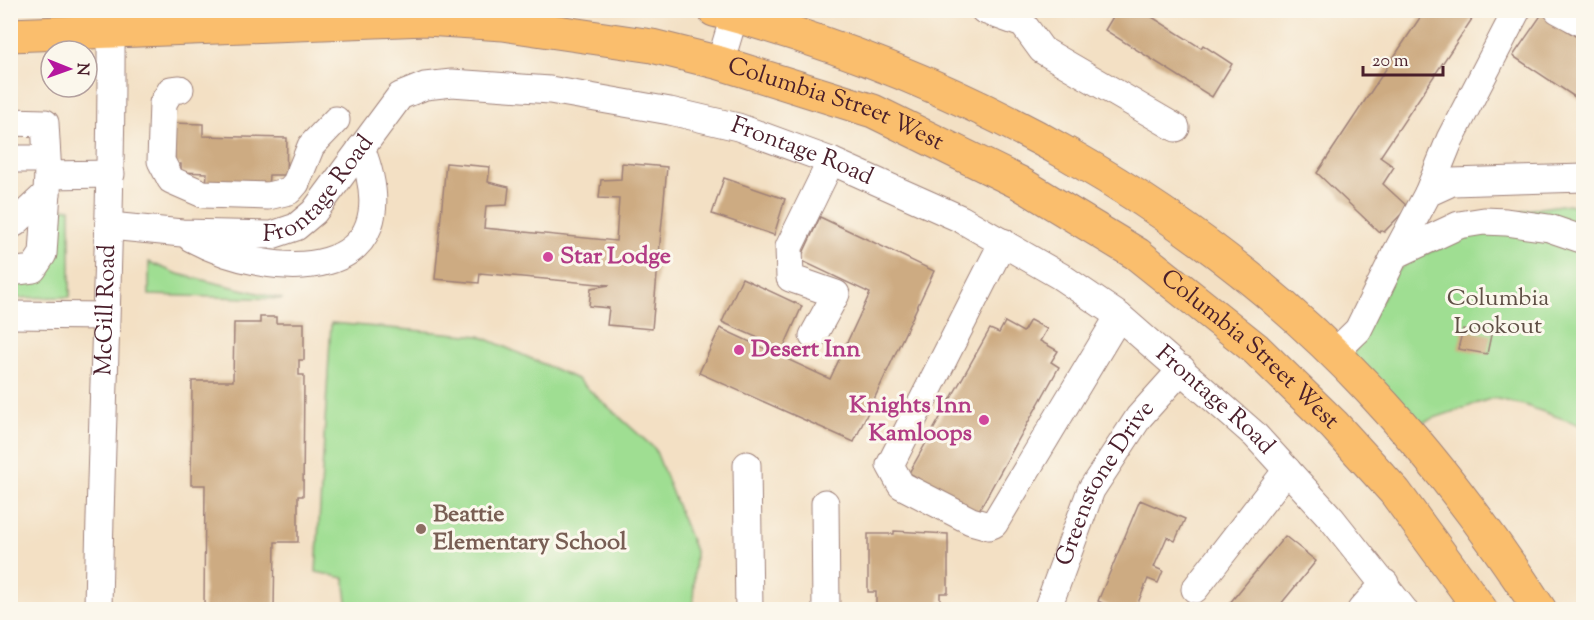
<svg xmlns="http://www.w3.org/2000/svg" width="1594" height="620" font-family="'Sorts Mill Goudy',serif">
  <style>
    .green { fill: #9fde92; stroke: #747e5e; stroke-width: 1.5 }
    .building { fill: #cdab82 }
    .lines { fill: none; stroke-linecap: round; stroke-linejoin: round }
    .minor-casing { stroke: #9e8078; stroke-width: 29 }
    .major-casing { stroke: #9e8078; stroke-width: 35 }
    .minor { stroke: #fff; stroke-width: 27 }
    .major { stroke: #fabe6d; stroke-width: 33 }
    .hotel-dot { fill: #d1479c; stroke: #fbf7ec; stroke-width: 2 }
    .education-dot { fill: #8d6e63; stroke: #fbf7ec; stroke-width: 2 }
    .labels { text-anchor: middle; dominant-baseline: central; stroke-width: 6; stroke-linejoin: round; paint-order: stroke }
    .street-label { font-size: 24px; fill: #4a1f2b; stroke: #fbf7ec }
    .hotel-label { font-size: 24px; font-weight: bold; fill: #b23c85; stroke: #fbf7ec; text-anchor: start }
    .park-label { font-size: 24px; fill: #5f4f45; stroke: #fbf7ec }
    .education-label { font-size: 24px; font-weight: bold; fill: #785e54; stroke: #fbf7ec; text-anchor: start }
  </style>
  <rect width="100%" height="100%" fill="#fbf7ec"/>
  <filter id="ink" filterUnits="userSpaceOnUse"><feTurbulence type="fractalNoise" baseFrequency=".0167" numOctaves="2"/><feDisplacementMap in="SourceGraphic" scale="12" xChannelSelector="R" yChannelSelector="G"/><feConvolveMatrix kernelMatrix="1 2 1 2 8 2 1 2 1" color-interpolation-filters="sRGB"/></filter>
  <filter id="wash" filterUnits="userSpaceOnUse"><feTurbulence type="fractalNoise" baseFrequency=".008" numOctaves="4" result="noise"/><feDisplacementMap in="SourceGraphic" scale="24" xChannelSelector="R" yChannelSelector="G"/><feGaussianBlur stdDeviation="1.35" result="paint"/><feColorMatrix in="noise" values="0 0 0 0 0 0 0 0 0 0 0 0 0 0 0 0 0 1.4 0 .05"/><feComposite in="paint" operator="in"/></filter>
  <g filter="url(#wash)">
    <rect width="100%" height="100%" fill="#f3e0c4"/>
    <g class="green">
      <polygon points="1568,204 1583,208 1583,426 1524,405 1493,398 1411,426 1351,358 1395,273 1411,260 1526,210"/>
      <polygon points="63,208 70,209 70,297 11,298 10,279 44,278 52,266"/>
      <polygon points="149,262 178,274 283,299 149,295"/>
      <polygon points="331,323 480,336 577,379 655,449 695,551 693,609 348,609 344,578 316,572"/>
    </g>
    <g id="blocks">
      <g class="building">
        <polygon points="1117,10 1141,10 1201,48 1203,45 1232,64 1212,97 1105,30"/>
        <polygon points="1425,10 1478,10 1380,157 1394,167 1383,184 1408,207 1384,232 1380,230 1379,232 1317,173"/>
        <polygon points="1542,14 1584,42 1584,103 1513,56"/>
        <polygon points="173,123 203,124 203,136 287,138 286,175 269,175 268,188 206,186 207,173 181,172 181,164 175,164 175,151 172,151"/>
        <polygon points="446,163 490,167 488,182 509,187 507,205 486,206 484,228 616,241 619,199 599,198 601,180 621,179 622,163 667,167 652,329 607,325 609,308 589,306 591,288 610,285 480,273 479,283 435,279"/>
        <polygon points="724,178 785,199 774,235 712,214"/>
        <polygon points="820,217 934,271 854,442 699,373 720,328 830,379 870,293 800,260"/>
        <polygon points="742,278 802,306 783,349 722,322"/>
        <polygon points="260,317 276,317 276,323 304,323 304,360 299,360 299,375 304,375 303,496 298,496 298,542 275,542 274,610 204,610 205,485 191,485 192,381 233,381 234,323 260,323"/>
        <polygon points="1030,320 1047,329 1040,341 1058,351 1051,362 1059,367 978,512 915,482 918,478 909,473 990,329 999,333 1005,322 1023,332"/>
        <polygon points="1463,329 1491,335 1487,354 1458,349"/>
        <polygon points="1140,500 1185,519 1175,541 1167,537 1154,567 1163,571 1158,583 1148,579 1135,610 1118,610 1098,601"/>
        <polygon points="894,531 948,534 948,593 940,593 940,610 876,610 876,592 868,592 868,534 894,534"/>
        <polygon points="1285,536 1316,561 1276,610 1224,610"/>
      </g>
    </g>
  </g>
  <g filter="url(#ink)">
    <use href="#blocks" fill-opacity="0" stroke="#9e8078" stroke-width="1.5"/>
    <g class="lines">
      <defs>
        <g id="minor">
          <polyline points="984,10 1023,24 1042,50 1176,128"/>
          <polyline points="1558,10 1584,24"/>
          <polyline points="720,63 736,10"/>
          <polyline points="180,89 171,90 163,103 161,161 171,180 203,194 268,196 289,191 296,183 311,146 336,120"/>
          <polyline points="10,122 45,123 48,175 111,174"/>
          <polyline points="10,159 46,159"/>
          <polyline points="1428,193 1450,139 1517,10"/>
          <polyline points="10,223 15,223 47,193"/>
          <path id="s1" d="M110,226L182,233L272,235L296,227L314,212L400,96L425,86L452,83L550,90L670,111L738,127L831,161L961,219L1060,276L1119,316L1254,434L1331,518L1404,610"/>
          <path d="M191,238C276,284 414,283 361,148"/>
          <polyline points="1003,242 890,465 901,485 971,521 989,526 994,524 1119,316"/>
          <polyline points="1395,255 1428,193 1452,182 1584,178"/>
          <polyline points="10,272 33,269 43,254 48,175"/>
          <polyline points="10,315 105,316"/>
          <polyline points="813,336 836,294 790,278 789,247 831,161"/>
          <polyline points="1333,354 1358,330 1395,255 1459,225 1484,221 1506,222 1549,228 1584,240"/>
          <polyline points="747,465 749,610"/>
          <polyline points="825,503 826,610"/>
          <polyline points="1195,589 1287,470"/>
          <path id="s2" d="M98,610C101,416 112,223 111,30"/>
          <path id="s3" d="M1047,610L1091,490L1139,417L1182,369"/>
          <polyline points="1361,610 1385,583"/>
        </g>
        <g id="major">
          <path d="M714,10C959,75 1196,204 1370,390C1433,457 1489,532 1540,610"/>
          <path id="s4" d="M10,35L426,19L503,24L652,46L720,63L873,111L1018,182L1137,254L1256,349L1334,425L1395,492L1481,610"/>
        </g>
      </defs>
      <use href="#minor" class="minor-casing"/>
      <use href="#major" class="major-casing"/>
      <use href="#minor" class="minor"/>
      <use href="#major" class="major"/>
    </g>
  </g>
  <g class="hotel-dot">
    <circle cx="548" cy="257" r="6"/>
    <circle cx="739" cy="350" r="6"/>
    <circle cx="984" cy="420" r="6"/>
  </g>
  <circle class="education-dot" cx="421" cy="529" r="6"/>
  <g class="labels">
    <g class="street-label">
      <text stroke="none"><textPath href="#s4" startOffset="837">Columbia Street West</textPath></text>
      <text stroke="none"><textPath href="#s1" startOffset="768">Frontage Road</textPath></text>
      <text stroke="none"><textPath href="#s1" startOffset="228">Frontage Road</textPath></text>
      <text stroke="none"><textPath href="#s2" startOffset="300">McGill Road</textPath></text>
      <text stroke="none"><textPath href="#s4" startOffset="1323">Columbia Street West</textPath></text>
      <text stroke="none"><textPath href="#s1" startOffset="1254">Frontage Road</textPath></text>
      <text stroke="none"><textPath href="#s3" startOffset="140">Greenstone Drive</textPath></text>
    </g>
    <g class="hotel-label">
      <text x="560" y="257">Star Lodge</text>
      <text x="751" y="350">Desert Inn</text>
      <text x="972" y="406" text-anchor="end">Knights Inn<tspan x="972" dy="28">Kamloops</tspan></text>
    </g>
    <g class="park-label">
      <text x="1498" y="299">Columbia<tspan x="1498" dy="28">Lookout</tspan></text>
    </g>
    <g class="education-label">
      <text x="433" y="515">Beattie<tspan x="433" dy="28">Elementary School</tspan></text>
    </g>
  </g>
  <rect width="1594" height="620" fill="none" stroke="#fbf7ec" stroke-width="36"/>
  <g transform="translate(69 69) rotate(91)"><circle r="28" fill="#fbf7ec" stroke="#b4a19f" stroke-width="1.5"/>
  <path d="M0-4.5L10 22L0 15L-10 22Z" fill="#b5179e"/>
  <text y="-9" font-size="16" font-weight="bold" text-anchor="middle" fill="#4a1f2b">N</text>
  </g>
  <path d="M1363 66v9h80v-9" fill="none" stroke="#4a1f2b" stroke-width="3"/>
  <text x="1372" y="66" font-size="18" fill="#4a1f2b" stroke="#fbf7ec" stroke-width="4.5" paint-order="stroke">20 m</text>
</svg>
